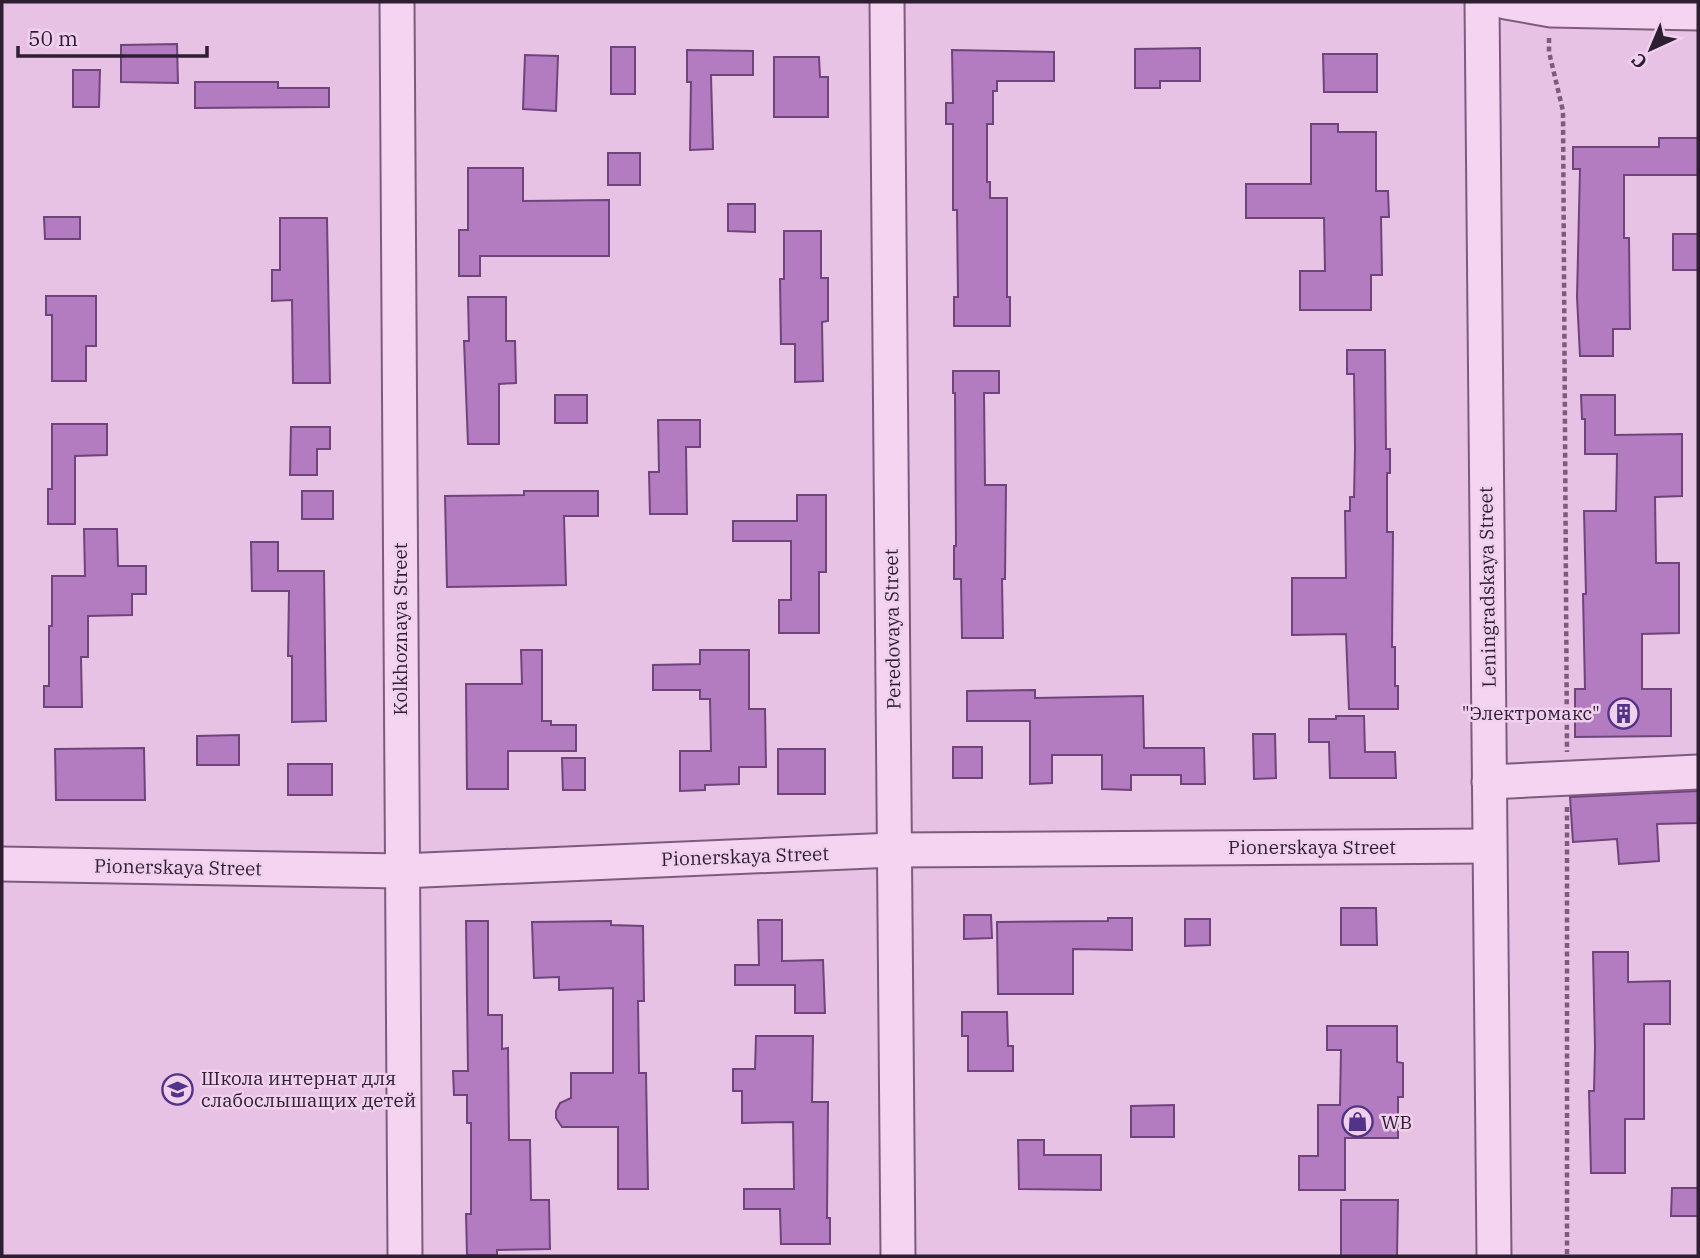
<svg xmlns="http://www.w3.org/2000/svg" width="1700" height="1258" font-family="'IBM Plex Serif',serif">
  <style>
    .building { fill: #b37cc1; stroke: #6e447b; stroke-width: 2 }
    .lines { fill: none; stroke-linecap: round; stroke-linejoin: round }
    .minor-casing { stroke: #7c5b7f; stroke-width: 37 }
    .path { stroke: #7c5b7f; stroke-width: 4.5; stroke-dasharray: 5 3.5; stroke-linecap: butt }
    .minor { stroke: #f4d4f1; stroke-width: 33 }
    .labels { text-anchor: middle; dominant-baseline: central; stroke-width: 5; stroke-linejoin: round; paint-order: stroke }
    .street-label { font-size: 19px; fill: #2e1e31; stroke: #f0d0ee }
    .poi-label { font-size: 19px; fill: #2e1e31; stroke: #f0d0ee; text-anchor: start }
  </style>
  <rect width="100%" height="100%" fill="#e8c2e5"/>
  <g class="building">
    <polygon points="177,44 178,83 121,82 121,45"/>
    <rect x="611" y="47" width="24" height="47"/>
    <polygon points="1200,48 1200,81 1160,81 1160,88 1135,88 1135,49"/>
    <polygon points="687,50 753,51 753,75 711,75 713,149 690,150 691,82 687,82"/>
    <polygon points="952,50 1054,52 1054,81 997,81 997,91 993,91 993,124 987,124 987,182 990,182 990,198 1007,198 1007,297 1010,297 1010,326 954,326 954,297 958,297 957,210 953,210 953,124 946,124 946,103 953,103"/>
    <polygon points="1323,54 1377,54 1377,92 1324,92"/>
    <polygon points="525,55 558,56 556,111 523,109"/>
    <polygon points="774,57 819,57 820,77 828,77 828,117 774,117"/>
    <polygon points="73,70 100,70 99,107 73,107"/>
    <polygon points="195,82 278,82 278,88 329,88 329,107 195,108"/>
    <polygon points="1311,124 1338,124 1338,132 1376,132 1376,191 1388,191 1389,217 1381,217 1382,275 1371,275 1371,310 1300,310 1300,271 1325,271 1324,218 1246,218 1246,184 1311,184"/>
    <polygon points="1659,138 1698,138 1698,175 1624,175 1624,238 1629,238 1630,329 1613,329 1613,356 1580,356 1577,297 1580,169 1573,169 1573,147 1659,147"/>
    <rect x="608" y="153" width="32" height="32"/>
    <polygon points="468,168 523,168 523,201 609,200 609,256 480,256 480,276 459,276 459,230 468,230"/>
    <polygon points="728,204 755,204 755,232 728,231"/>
    <polygon points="44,217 80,217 80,239 45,239"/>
    <polygon points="280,218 327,218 330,383 293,383 292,300 272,301 272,270 280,270"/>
    <polygon points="784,231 821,231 821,278 828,278 828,321 822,322 823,381 795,382 795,344 781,344 780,279 784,279"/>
    <rect x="1673" y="234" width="25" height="36"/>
    <polygon points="46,296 96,296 96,346 86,346 86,381 52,381 52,315 46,315"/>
    <polygon points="468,297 506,297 506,341 515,341 516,383 499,384 499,444 468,444 464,341 469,341"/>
    <polygon points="1347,350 1385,350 1386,449 1390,449 1390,473 1387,473 1387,532 1393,532 1392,647 1395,647 1395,686 1398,686 1398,709 1349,709 1346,634 1292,635 1292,578 1346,578 1345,511 1350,511 1350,497 1354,497 1355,449 1354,374 1347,374"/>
    <polygon points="953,371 999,371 999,393 984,393 985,485 1006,485 1005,579 1002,579 1003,638 962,638 961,579 954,579 954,546 956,546 955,393 953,393"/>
    <rect x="555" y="395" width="32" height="28"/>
    <polygon points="1581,395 1615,395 1615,435 1682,434 1682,496 1655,497 1656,563 1679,563 1679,633 1642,634 1642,689 1671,689 1671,736 1575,737 1575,689 1585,689 1583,594 1586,594 1584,511 1616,511 1617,454 1585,454 1585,419 1582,419"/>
    <polygon points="658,420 700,420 700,447 686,447 687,514 650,514 649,472 659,472"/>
    <polygon points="52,424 107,424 107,455 75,456 75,524 48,524 48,489 52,489"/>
    <polygon points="291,427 330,427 330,449 317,449 317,475 290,475"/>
    <rect x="302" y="491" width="31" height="28"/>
    <polygon points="524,491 598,491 598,516 564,516 566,585 447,587 445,496 524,495"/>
    <polygon points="797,495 826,495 826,572 819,572 819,633 779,633 779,600 791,600 791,541 733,541 733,521 797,521"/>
    <polygon points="84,529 117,529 118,566 146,566 146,594 132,594 132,615 88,616 88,657 81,657 82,707 44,707 44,686 49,686 49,626 52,626 52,576 85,576"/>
    <polygon points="251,542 278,542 278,571 324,571 326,721 292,722 292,656 288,656 289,591 252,591"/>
    <polygon points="521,650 542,650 542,721 551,721 551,725 576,725 576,751 508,751 508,789 467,789 466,684 522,684"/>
    <polygon points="700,650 749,650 749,709 765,709 766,767 739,767 739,784 705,785 705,790 680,791 680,751 711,751 710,699 700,699 700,690 653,690 653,665 700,664"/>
    <polygon points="1035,690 1035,698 1143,696 1144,748 1204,748 1205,784 1181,784 1181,775 1131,775 1131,790 1102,789 1102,755 1052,755 1052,783 1030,784 1030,721 967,721 967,691"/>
    <polygon points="1336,716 1364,716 1365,752 1395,752 1396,778 1330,778 1329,742 1309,742 1309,719 1336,719"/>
    <polygon points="1253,734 1275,734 1276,778 1254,779"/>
    <polygon points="239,735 239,765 197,765 197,736"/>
    <rect x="953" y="747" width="29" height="31"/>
    <polygon points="144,748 145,800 56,800 55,749"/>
    <rect x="778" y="749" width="47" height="45"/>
    <polygon points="562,758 585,758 585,790 563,790"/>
    <rect x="288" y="764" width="44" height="31"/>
    <polygon points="1698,791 1698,823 1657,824 1659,861 1619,864 1617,839 1573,842 1570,797"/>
    <polygon points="1341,908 1376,908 1377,945 1341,945"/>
    <polygon points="964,915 991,915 992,938 964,939"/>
    <polygon points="1108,918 1132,918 1132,950 1073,949 1073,994 998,994 997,922 1108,921"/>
    <polygon points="1185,919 1210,919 1210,945 1185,946"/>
    <polygon points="758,920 782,920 782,961 823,960 825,1013 795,1013 795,985 735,985 735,965 759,965"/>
    <polygon points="466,921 488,921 488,1015 502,1015 502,1049 508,1048 509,1140 530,1140 531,1200 549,1200 550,1249 497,1250 497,1255 467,1255 466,1214 471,1214 471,1123 467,1123 467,1095 454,1095 453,1071 468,1071"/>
    <polygon points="611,921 611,925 643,926 644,1001 638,1001 639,1073 646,1073 648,1189 618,1189 618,1127 562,1127 556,1118 556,1111 560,1103 571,1098 571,1073 613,1073 613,988 559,990 559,977 534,978 532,922"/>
    <polygon points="1593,952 1628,952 1628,982 1670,981 1670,1024 1644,1024 1644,1119 1625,1119 1625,1173 1591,1173 1589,1091 1594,1091 1595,1047"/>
    <polygon points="962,1012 1007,1012 1008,1046 1013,1046 1013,1071 968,1071 968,1036 962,1036"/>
    <polygon points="1327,1026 1397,1026 1397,1062 1403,1063 1403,1097 1398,1097 1398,1138 1345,1138 1345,1190 1299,1190 1299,1156 1318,1156 1318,1105 1340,1105 1341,1050 1327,1050"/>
    <polygon points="756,1036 813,1036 812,1102 828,1102 827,1218 830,1218 830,1244 781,1244 780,1209 744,1209 744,1189 794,1189 793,1122 742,1123 742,1091 733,1091 733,1069 755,1069"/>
    <polygon points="1174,1105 1174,1137 1131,1137 1131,1106"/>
    <polygon points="1018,1140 1044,1140 1044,1155 1101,1155 1101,1190 1019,1189"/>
    <polygon points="1672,1188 1698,1188 1698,1216 1671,1216"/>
    <polygon points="1341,1200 1398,1200 1397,1256 1341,1256"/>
  </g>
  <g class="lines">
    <defs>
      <g id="minor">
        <polyline points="397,2 405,1256"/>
        <polyline points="887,2 898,1256"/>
        <polyline points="1482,2 1494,1256"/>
        <polyline points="1506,2 1551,10 1698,13"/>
        <polyline points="1489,782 1698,772"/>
        <polyline points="2,864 401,871 894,850 1488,846"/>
      </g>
    </defs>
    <use href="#minor" class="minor-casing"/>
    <g class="path">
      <polyline points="1549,38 1549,52 1563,111 1567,752"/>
      <polyline points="1567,807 1567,1256"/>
    </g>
    <use href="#minor" class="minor"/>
  </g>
  <defs>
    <symbol id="building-ring" viewBox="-11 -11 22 22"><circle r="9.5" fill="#f0d0ee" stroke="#513387" stroke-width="1.5"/><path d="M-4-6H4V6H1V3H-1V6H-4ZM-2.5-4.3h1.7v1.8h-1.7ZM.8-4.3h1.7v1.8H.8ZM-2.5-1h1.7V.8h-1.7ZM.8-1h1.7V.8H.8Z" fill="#513387"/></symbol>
    <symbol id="school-ring" viewBox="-11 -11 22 22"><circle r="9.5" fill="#f0d0ee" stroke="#513387" stroke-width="1.5"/><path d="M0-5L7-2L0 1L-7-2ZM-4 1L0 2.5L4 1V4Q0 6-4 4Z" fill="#513387"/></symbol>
    <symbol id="shop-ring" viewBox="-11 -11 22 22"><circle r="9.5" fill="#f0d0ee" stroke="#513387" stroke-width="1.5"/><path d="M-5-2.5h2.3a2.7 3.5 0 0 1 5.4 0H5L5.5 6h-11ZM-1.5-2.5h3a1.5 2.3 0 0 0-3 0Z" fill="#513387"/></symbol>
  </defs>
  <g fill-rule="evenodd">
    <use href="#building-ring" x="1606" y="696" width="35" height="35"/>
    <use href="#school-ring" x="160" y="1072" width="35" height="35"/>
    <use href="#shop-ring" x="1340" y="1104" width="35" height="35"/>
  </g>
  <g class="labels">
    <g class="street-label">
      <text transform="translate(1487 587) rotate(-91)">Leningradskaya Street</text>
      <text transform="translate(400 629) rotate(-90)">Kolkhoznaya Street</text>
      <text transform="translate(892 629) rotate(-91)">Peredovaya Street</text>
      <text x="1312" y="847">Pionerskaya Street</text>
      <text transform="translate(745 856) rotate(-2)">Pionerskaya Street</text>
      <text transform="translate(178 867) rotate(1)">Pionerskaya Street</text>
    </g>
    <g class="poi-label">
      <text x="1600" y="713" text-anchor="end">"Электромакс"</text>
      <text x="201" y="1078">Школа интернат для<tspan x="201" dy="22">слабослышащих детей</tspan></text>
      <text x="1381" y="1122">WB</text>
    </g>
  </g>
  <rect width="1700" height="1258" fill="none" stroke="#2e1e31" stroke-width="7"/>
  <g transform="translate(1651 49) rotate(224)" stroke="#f0d0ee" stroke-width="5" paint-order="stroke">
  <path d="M0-5L12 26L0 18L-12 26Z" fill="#2e1e31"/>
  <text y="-10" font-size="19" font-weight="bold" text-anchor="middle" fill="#2e1e31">С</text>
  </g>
  <path d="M18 46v10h189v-10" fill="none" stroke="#2e1e31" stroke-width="3.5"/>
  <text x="28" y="46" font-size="21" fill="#2e1e31" stroke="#f0d0ee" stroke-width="5" paint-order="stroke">50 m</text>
</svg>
